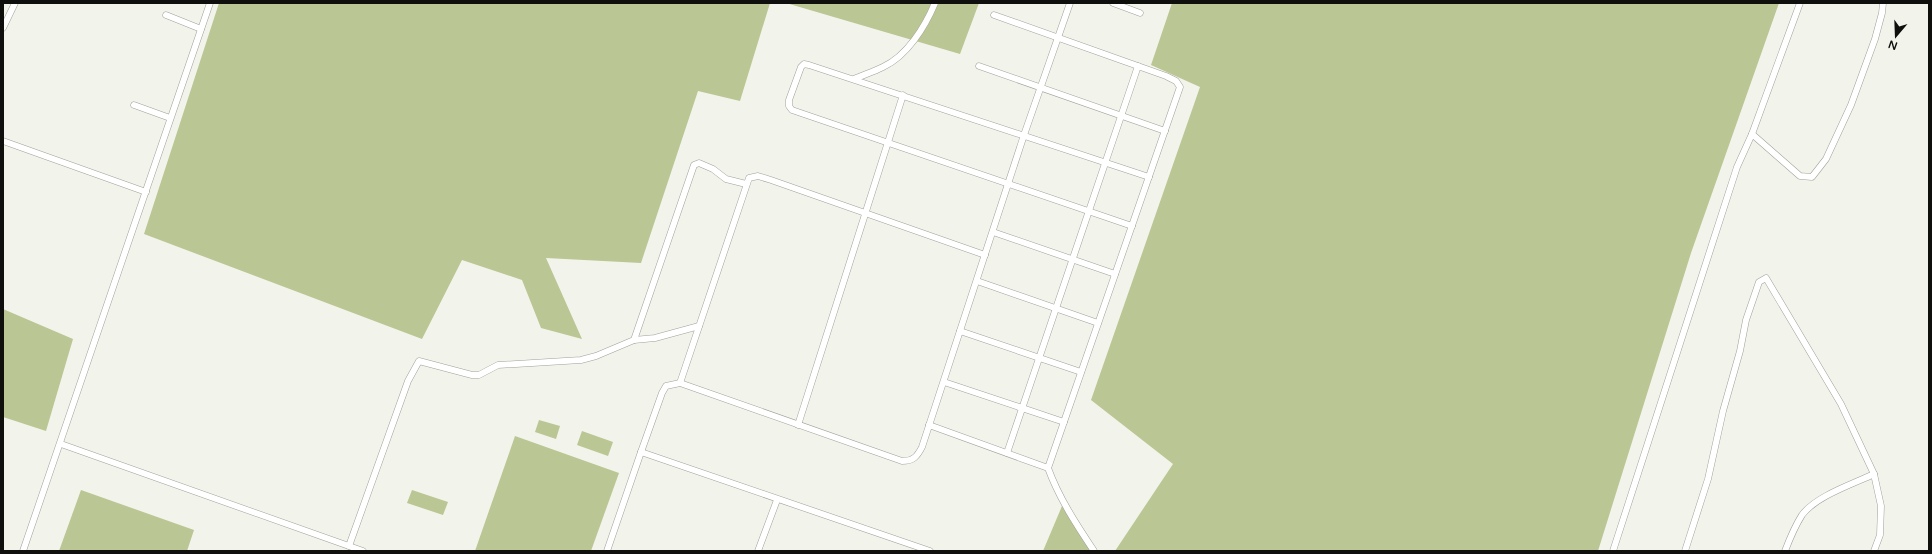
<svg xmlns="http://www.w3.org/2000/svg" width="1932" height="554" font-family="'Varela Round',sans-serif">
  <style>
    .green { fill: #bac693 }
    .lines { fill: none; stroke-linecap: round; stroke-linejoin: round }
    .street-casing { stroke: #9fa199; stroke-width: 7 }
    .street { stroke: #fff; stroke-width: 6 }
  </style>
  <rect width="100%" height="100%" fill="#f2f4eb"/>
  <g class="green">
    <polygon points="219,3 770,3 740,101 698,91 641,263 546,258 582,339 541,328 522,280 462,260 422,339 144,234"/>
    <polygon points="786,3 979,3 960,54"/>
    <polygon points="1172,3 1779,3 1691,253 1598,551 1115,551 1173,464 1091,400 1200,87 1151,65"/>
    <polygon points="3,309 73,339 46,431 3,417"/>
    <polygon points="539,420 560,426 556,439 535,432"/>
    <polygon points="582,431 613,442 608,456 577,445"/>
    <polygon points="515,436 619,473 591,551 475,551"/>
    <polygon points="81,490 194,530 187,551 59,551"/>
    <polygon points="412,490 448,502 443,515 407,503"/>
    <polygon points="1062,506 1098,551 1043,551"/>
  </g>
  <g class="lines">
    <defs>
      <g id="street">
        <polyline points="1113,3 1140,13"/>
        <polyline points="166,15 201,29"/>
        <path d="M994,15L1166,76L1176,81L1180,87L1048,468C1059,498 1076,524 1094,551"/>
        <polyline points="3,28 15,3"/>
        <polyline points="979,66 1165,131"/>
        <path d="M854,79C863,75 873,72 883,67C907,56 925,27 935,3"/>
        <polyline points="134,105 170,118"/>
        <polyline points="1752,134 1800,176 1812,177 1826,159 1851,105 1875,39 1882,13 1883,3"/>
        <polyline points="3,141 146,192"/>
        <polyline points="1132,226 792,110 789,106 789,100 801,67 804,64 809,65 1149,177"/>
        <polyline points="993,232 1115,274"/>
        <polyline points="977,281 1098,323"/>
        <polyline points="960,331 1081,372"/>
        <polyline points="634,340 694,165 699,163 713,169 726,179 746,184"/>
        <polyline points="944,382 1064,422"/>
        <polyline points="680,383 749,178 758,176 771,180 985,255"/>
        <polyline points="798,425 903,95"/>
        <polyline points="929,425 1048,468"/>
        <polyline points="61,444 363,551"/>
        <path d="M641,452L662,393L666,386L680,383L902,461C913,461 917,457 922,447L1024,135L1070,3"/>
        <polyline points="1007,453 1138,66"/>
        <polyline points="349,546 408,381 419,361 472,375 479,375 498,365 581,360 596,356 634,340 655,338 699,326"/>
        <polyline points="23,551 210,3"/>
        <polyline points="607,551 641,452 930,551"/>
        <polyline points="758,551 777,500"/>
        <polyline points="1613,551 1737,167 1752,134 1800,3"/>
        <polyline points="1685,551 1708,479 1723,411 1740,351 1746,320 1759,282 1766,278 1841,404 1874,474 1881,506 1880,535 1874,551"/>
        <path d="M1785,551C1790,538 1795,526 1802,515C1816,496 1853,484 1874,474"/>
      </g>
    </defs>
    <use href="#street" class="street-casing"/>
    <use href="#street" class="street"/>
  </g>
  <rect width="1932" height="554" fill="none" stroke="#0f100d" stroke-width="8"/>
  <g transform="translate(1896 36) rotate(199)" stroke="#f2f4eb" stroke-width="3" paint-order="stroke">
  <path d="M0-3L7 15L0 10L-7 15Z" fill="#0f100d"/>
  <text y="-6" font-size="11" font-weight="bold" text-anchor="middle" fill="#0f100d">N</text>
  </g>
</svg>
